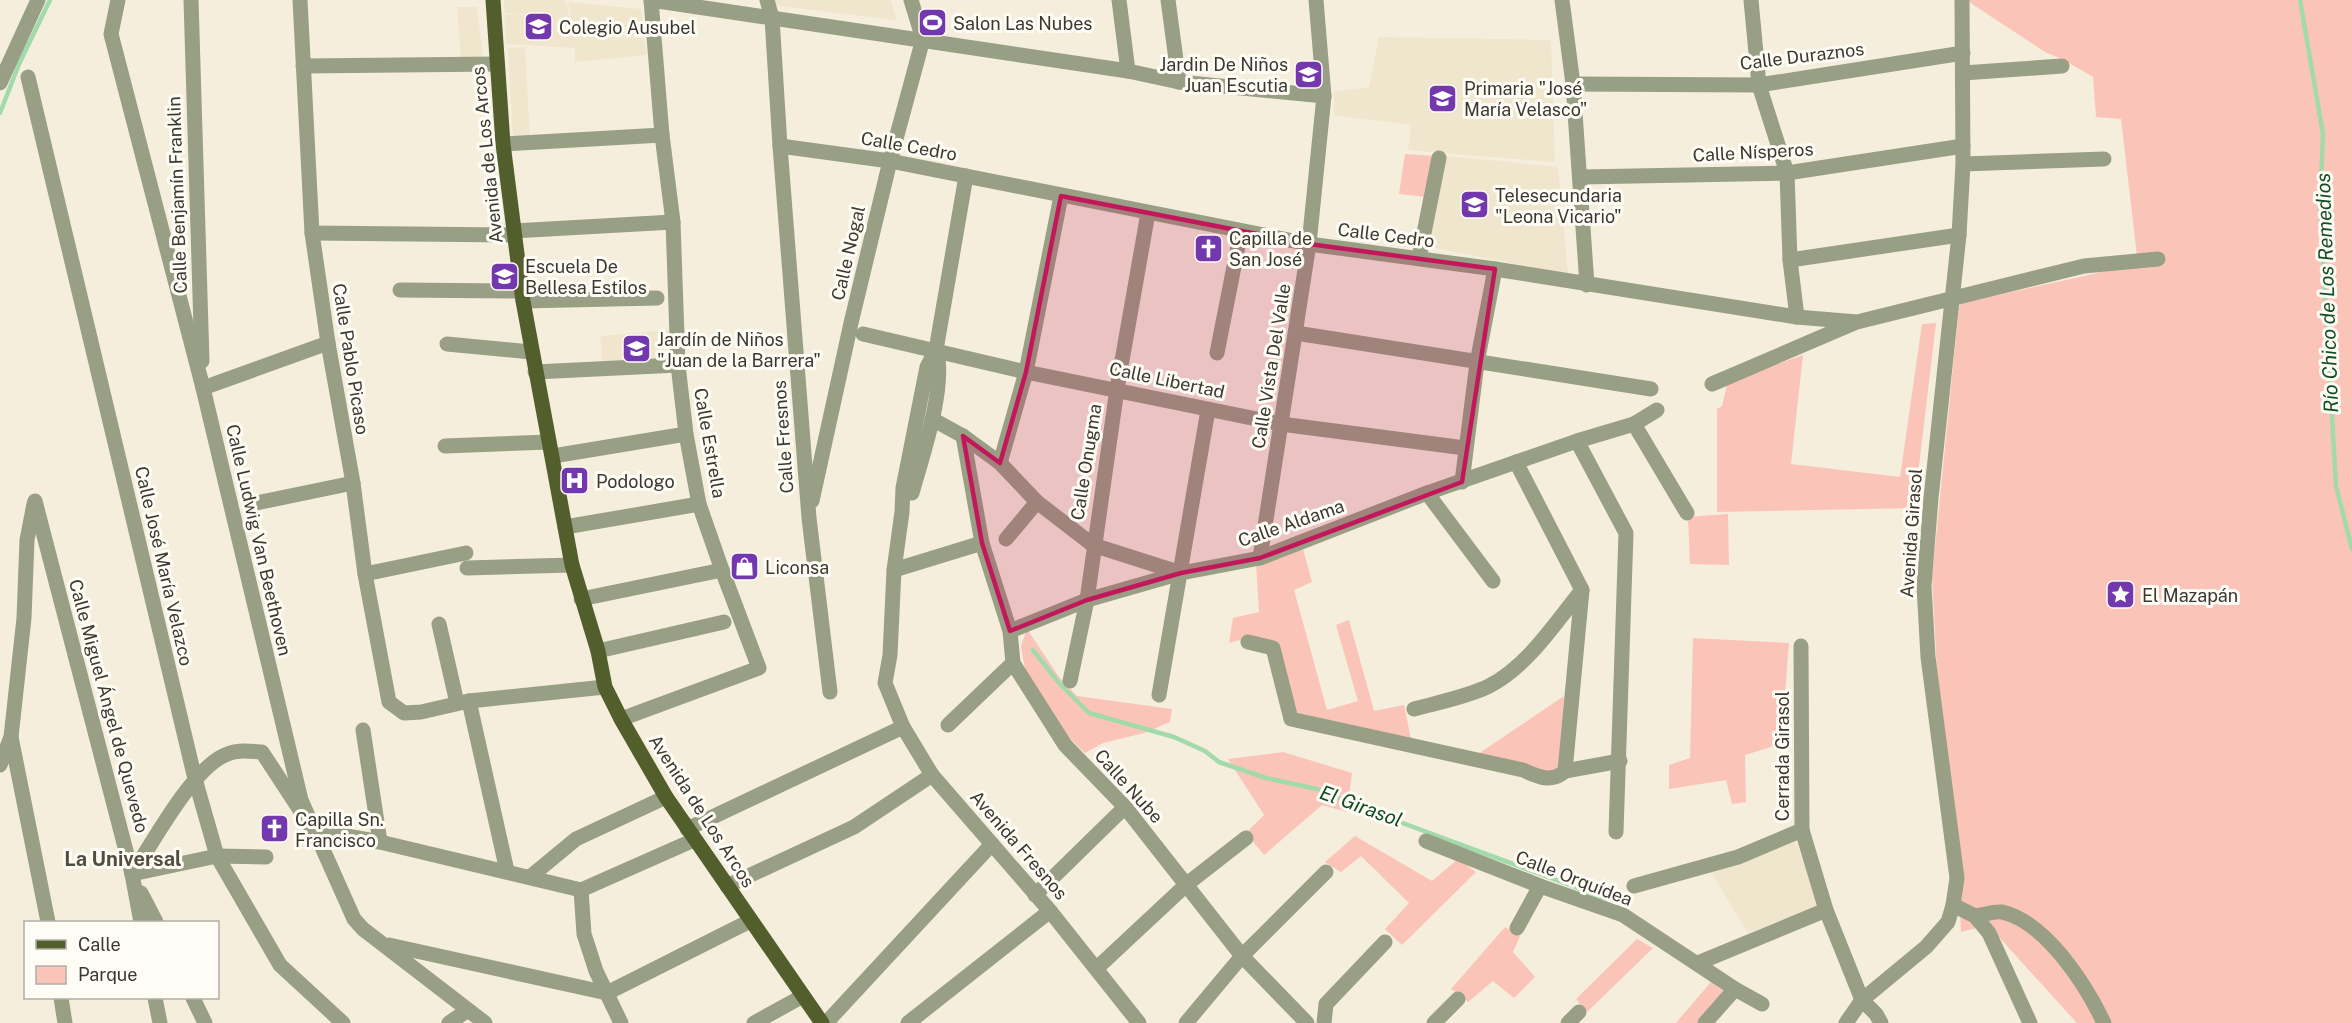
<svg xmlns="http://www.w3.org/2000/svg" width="2352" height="1023" font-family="'Public Sans',sans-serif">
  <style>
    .built { fill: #efe6cd }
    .green { fill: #fbc4b9 }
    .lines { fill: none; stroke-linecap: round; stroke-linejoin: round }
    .stream { stroke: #a2daac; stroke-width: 4.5 }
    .minor { stroke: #989f85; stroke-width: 15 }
    .major { stroke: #525e2c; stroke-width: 15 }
    .marked { fill: #c2185b; fill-opacity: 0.2; stroke: #c2185b; stroke-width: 4.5; stroke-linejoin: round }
    .labels { text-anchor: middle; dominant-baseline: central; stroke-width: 6; stroke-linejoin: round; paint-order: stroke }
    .poi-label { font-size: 18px; fill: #3a3831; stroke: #fefcf5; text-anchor: start }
    .street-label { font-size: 18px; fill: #3a3831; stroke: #fefcf5 }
    .water-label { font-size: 20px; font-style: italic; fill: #104d23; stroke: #fefcf5 }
    .neighbourhood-label { font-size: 20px; font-weight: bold; fill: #524d3e; stroke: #fefcf5 }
  </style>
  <rect width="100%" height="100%" fill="#f5eedd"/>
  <g class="built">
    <polygon points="504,0 562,0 566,2 576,44 568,2 641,9 644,36 580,43 644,37 647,55 575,62 575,48 506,44 504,14 554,16 505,13"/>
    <polygon points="770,0 891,0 896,20 771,5"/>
    <polygon points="457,7 477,7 483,60 461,60"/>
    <polygon points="1379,37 1551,40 1555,162 1408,150 1411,125 1334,115 1334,92 1369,87"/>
    <polygon points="525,47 530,140 513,140 508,48"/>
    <polygon points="1446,156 1558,167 1568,274 1429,247"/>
    <polygon points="669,330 672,362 603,368 600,336"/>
    <polygon points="1795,839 1819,905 1748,933 1710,871"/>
  </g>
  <g class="green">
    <polygon points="1966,0 2352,0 2352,1023 2077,1023 1988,925 1961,932 1957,852 1937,672 1932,578 1959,307 1962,303 2138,264 2121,119 2096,117 2093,77 2064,60 2045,52"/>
    <polygon points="1405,154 1436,156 1427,197 1399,194"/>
    <polygon points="1936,323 1914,508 1717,512 1717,409 1722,406 1728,381 1803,355 1791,464 1900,477 1922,324"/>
    <polygon points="1728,514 1729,565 1690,564 1688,517"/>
    <polygon points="1303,549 1312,582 1294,590 1327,710 1358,701 1336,625 1349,620 1374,711 1404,705 1411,739 1295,712 1275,641 1251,637 1229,643 1233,618 1259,612 1256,563"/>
    <polygon points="1027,629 1059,677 1077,696 1172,709 1170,722 1144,733 1103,743 1085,753 1064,733 1025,670 1021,646"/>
    <polygon points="1693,638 1789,643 1781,744 1745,755 1746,802 1732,804 1726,780 1669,789 1669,765 1690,758"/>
    <polygon points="1564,696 1560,771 1544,777 1478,754"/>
    <polygon points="1283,752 1352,773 1347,812 1322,805 1264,855 1246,833 1264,815 1228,759"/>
    <polygon points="1355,836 1432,881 1458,859 1476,872 1402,945 1385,929 1409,903 1361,856 1341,872 1325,862"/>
    <polygon points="1505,927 1520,936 1513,952 1535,977 1514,998 1493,981 1468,1002 1451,989"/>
    <polygon points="1637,939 1653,948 1587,1012 1576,999"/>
    <polygon points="1711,982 1726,993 1700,1023 1676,1023"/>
  </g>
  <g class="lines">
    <g class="stream">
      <polyline points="2300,0 2323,134 2320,208 2336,486 2352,549"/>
      <polyline points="0,113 19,64 50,0"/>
      <polyline points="1033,650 1059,683 1089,713 1174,737 1205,751 1219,762 1266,778 1317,789 1370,811 1578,888 1605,902"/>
    </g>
    <g class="minor">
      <polyline points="118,0 111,34 203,388 301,800 354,919 363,929 485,1023"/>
      <polyline points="191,0 202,361"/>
      <polyline points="300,0 312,233 328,343 353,483 365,574 389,702 404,713 421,712 469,701 605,687"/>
      <polyline points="651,0 1128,71 1179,82 1324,96"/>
      <polyline points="767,0 772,18 780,146 809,518 830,692"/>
      <polyline points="1119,0 1128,71"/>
      <polyline points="1168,0 1179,82"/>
      <polyline points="1562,0 1573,84 1587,285"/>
      <polyline points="1751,0 1759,85 1787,173 1790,260 1797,317"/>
      <polyline points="303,66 497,64"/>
      <polyline points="1963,73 2062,66"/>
      <polyline points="28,77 195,779 217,856 280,965 343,1023"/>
      <polyline points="0,83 38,0"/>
      <polyline points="1573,84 1759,85 1963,53"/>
      <polyline points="503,144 662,135"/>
      <polyline points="780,146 890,161 1309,244 1495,269 1797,317 1857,322 2084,266 2158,259"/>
      <polyline points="1963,164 2104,159"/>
      <polyline points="966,176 936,350 927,367 903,488 902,512 894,570 890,655 885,683 903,727 932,775 1050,911 1139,1023"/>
      <polyline points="1580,177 1787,173 1963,146"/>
      <polyline points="513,231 673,222"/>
      <polyline points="312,233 514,235"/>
      <polyline points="1419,258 1439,158"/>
      <polyline points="1790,260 1959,235"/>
      <polyline points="400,290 521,291"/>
      <polyline points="523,301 657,298"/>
      <polyline points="1296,333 1651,389"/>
      <polyline points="863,334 1026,372 1281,424 1465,448"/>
      <polyline points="447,344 531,352"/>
      <polyline points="1217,353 1241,231"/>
      <polyline points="535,372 678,365"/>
      <polyline points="1712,384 1854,323"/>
      <polyline points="203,388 328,343"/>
      <polyline points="932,419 963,436 1000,463 1037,502 1093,545 1181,573"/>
      <polyline points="1634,424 1687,513"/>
      <polyline points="963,436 982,543 1010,631 1013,663 1065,745 1125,807 1242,956 1307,1023"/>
      <polyline points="1577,441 1626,533 1616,832"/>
      <polyline points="445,446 549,442"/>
      <polyline points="553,456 686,434"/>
      <polyline points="1000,463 1026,372 1061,196"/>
      <polyline points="1462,482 1477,363 1495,269"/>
      <path d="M912,493C922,457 947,385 936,350"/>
      <polyline points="1427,493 1493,581"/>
      <polyline points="35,501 132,874 141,922"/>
      <polyline points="812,501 851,323 890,161 923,39 911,0"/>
      <polyline points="256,503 353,483"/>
      <polyline points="565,527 699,504"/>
      <polyline points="1006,539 1037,502"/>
      <polyline points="1260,558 1309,244 1324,96 1316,0"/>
      <polyline points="467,568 572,565"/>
      <polyline points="894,570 982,543"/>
      <polyline points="365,574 466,553"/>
      <polyline points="581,599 722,570"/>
      <polyline points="439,624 457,703"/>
      <polyline points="1010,631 1087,600 1181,573 1260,558 1427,493 1577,441 1634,424 1657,410"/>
      <path d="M1248,642L1273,648L1291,719L1523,770C1536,776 1552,784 1565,771L1582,590L1516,462"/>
      <polyline points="1801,646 1802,830 1826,910 1862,1000 1876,1014 1881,1023"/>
      <polyline points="598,651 724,622"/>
      <polyline points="1070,681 1087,600 1117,389 1148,213"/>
      <polyline points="1159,695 1208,410"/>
      <polyline points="469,701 507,871"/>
      <path d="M1414,709C1436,703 1470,696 1489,686C1528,666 1555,623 1582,590"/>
      <polyline points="621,719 759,668 722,570 699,504 686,434 678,365 673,222 662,135 651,0"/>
      <polyline points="948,725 1013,663"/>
      <polyline points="363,730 380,842"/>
      <polyline points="11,737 48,922"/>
      <polyline points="0,765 11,737 24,618 27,540 34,504"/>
      <polyline points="1565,771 1620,761"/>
      <polyline points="687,829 903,727"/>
      <polyline points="1426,841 1540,886 1623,915 1735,989 1762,1004"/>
      <path d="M132,874C153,842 189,775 221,757C235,749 248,751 262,752L313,830L380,842L581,890"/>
      <polyline points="132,874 217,856 266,857"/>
      <polyline points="530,877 576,839 666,797"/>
      <polyline points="727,886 854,827 932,775"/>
      <polyline points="1634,886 1738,857 1802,830"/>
      <polyline points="581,890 584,934 596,971 621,1023"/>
      <polyline points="581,890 694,840"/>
      <polyline points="141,893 156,922"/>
      <polyline points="1035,895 1125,807"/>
      <polyline points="1953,905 1975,916 1989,933 2030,1023"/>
      <path d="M1975,916C1983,915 1994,911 2002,912C2046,922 2086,985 2104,1023"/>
      <polyline points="1517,928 1540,886"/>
      <polyline points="389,945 607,993 750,921"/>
      <polyline points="1698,963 1826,910"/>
      <polyline points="1097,968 1187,884 1246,838"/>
      <polyline points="61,998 65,1023"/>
      <polyline points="155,998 160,1023"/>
      <polyline points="193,998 205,1023"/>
      <polyline points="449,1023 468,1010"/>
      <polyline points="754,1023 803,996"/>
      <polyline points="826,1023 992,844"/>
      <polyline points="908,1023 1050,911"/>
      <polyline points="1186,1023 1242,956 1326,872"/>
      <polyline points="1324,1023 1326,1004 1385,942"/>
      <polyline points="1434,1023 1458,999"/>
      <polyline points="1568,1023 1579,1012"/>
      <polyline points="1705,1023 1735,989"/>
      <polyline points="1846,1023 1862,1000 1926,947 1948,922 1953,905 1957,878 1928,657 1924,586 1931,498 1959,235 1963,164 1962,0"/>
    </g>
    <polyline class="major" points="493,0 503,144 523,301 572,565 598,651 605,687 621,719 666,797 822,1023"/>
  </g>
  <path class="marked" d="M1061,196L1309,244L1495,269L1462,482L1260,558L1181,573L1087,600L1010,631L982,543L963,436L1000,463L1026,372Z"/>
  <defs>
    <symbol id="stadium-square" viewBox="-11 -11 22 22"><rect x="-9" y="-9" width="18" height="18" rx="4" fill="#7338ae" stroke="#fefcf5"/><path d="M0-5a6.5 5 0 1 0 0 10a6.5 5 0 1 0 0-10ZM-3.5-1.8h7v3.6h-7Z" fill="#fff"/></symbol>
    <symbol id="school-square" viewBox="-11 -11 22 22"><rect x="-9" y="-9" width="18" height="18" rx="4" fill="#7338ae" stroke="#fefcf5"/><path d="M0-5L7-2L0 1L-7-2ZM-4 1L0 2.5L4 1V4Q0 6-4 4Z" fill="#fff"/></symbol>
    <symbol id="church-square" viewBox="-11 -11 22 22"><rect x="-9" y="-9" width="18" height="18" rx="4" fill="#7338ae" stroke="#fefcf5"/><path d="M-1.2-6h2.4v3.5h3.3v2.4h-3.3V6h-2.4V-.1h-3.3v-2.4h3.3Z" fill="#fff"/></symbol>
    <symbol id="university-square" viewBox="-11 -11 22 22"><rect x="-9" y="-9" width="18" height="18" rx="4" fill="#7338ae" stroke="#fefcf5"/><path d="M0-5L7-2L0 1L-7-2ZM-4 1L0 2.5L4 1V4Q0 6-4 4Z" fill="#fff"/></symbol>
    <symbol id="hospital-square" viewBox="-11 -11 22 22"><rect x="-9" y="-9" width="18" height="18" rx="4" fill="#7338ae" stroke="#fefcf5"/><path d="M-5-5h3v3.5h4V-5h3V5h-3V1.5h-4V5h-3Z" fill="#fff"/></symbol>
    <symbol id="shop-square" viewBox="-11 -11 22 22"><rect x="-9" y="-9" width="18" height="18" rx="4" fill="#7338ae" stroke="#fefcf5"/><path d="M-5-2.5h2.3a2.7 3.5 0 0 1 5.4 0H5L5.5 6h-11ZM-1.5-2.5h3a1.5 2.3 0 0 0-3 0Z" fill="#fff"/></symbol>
    <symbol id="sight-square" viewBox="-11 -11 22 22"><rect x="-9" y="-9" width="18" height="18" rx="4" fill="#7338ae" stroke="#fefcf5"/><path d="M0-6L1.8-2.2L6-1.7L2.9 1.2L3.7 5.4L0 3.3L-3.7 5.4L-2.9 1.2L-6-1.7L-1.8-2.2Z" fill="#fff"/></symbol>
  </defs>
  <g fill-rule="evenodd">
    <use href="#stadium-square" x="916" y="6" width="33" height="33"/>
    <use href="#school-square" x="522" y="10" width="33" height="33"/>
    <use href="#school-square" x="1292" y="58" width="33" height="33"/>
    <use href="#school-square" x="1426" y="82" width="33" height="33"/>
    <use href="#school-square" x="1458" y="188" width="33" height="33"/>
    <use href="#church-square" x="1192" y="232" width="33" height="33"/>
    <use href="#university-square" x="488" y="260" width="33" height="33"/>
    <use href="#school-square" x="620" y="332" width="33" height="33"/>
    <use href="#hospital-square" x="558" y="464" width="33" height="33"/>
    <use href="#shop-square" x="728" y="550" width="33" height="33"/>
    <use href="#sight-square" x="2104" y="578" width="33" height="33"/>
    <use href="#church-square" x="258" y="812" width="33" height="33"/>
  </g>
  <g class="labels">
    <g class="poi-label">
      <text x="953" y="23">Salon Las Nubes</text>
      <text x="559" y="27">Colegio Ausubel</text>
      <text x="1288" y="64" text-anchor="end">Jardin De Niños<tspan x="1288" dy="21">Juan Escutia</tspan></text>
      <text x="1464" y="88">Primaria "José<tspan x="1464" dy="21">María Velasco"</tspan></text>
      <text x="1495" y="195">Telesecundaria<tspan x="1495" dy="21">"Leona Vicario"</tspan></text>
      <text x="1229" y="238">Capilla de<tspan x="1229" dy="21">San José</tspan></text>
      <text x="525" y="266">Escuela De<tspan x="525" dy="21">Bellesa Estilos</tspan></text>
      <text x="657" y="339">Jardín de Niños<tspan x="657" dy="21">"Juan de la Barrera"</tspan></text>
      <text x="596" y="481">Podologo</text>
      <text x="765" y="567">Liconsa</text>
      <text x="2142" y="595">El Mazapán</text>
      <text x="295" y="819">Capilla Sn.<tspan x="295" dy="21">Francisco</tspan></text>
    </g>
    <g class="street-label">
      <text transform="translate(1802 56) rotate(-7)">Calle Duraznos</text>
      <text transform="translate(909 146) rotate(10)">Calle Cedro</text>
      <text transform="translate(1753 152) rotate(-3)">Calle Nísperos</text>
      <text transform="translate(487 155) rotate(-96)">Avenida de Los Arcos</text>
      <text transform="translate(177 195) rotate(-92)">Calle Benjamín Franklin</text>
      <text transform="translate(1386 235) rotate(7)">Calle Cedro</text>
      <text transform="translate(848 253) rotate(-77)">Calle Nogal</text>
      <text transform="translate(351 359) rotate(81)">Calle Pablo Picaso</text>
      <text transform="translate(1271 366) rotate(-81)">Calle Vista Del Valle</text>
      <text transform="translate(1167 380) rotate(12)">Calle Libertad</text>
      <text transform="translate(783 437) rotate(-94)">Calle Fresnos</text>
      <text transform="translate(710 443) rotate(80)">Calle Estrella</text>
      <text transform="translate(1086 462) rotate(-81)">Calle Onugma</text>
      <text transform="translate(1291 523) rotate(-19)">Calle Aldama</text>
      <text transform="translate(1911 533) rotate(-86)">Avenida Girasol</text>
      <text transform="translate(259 540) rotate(77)">Calle Ludwig Van Beethoven</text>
      <text transform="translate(164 566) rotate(77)">Calle José María Velazco</text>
      <text transform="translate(109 706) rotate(75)">Calle Miguel Ángel de Quevedo</text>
      <text transform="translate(1782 756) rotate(-90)">Cerrada Girasol</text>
      <text transform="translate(1129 786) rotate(48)">Calle Nube</text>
      <text transform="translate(702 811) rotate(57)">Avenida de Los Arcos</text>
      <text transform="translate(1019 845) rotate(49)">Avenida Fresnos</text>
      <text transform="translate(1574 878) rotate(21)">Calle Orquídea</text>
    </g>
    <g class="water-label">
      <text transform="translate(2327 293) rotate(-92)">Río Chico de Los Remedios</text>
      <text transform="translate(1361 806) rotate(20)">El Girasol</text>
    </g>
    <g class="neighbourhood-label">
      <text x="123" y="859">La Universal</text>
    </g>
  </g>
  <rect x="24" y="921" width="195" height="78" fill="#fefcf5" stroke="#b0aea7" stroke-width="1.5"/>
  <rect x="36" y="940" width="30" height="9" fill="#525e2c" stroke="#b0aea7" stroke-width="1.5"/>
  <text x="78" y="951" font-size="18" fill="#3a3831">Calle</text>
  <rect x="36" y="966" width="30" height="18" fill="#fbc4b9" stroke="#b0aea7" stroke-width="1.5"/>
  <text x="78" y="981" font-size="18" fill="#3a3831">Parque</text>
</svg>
